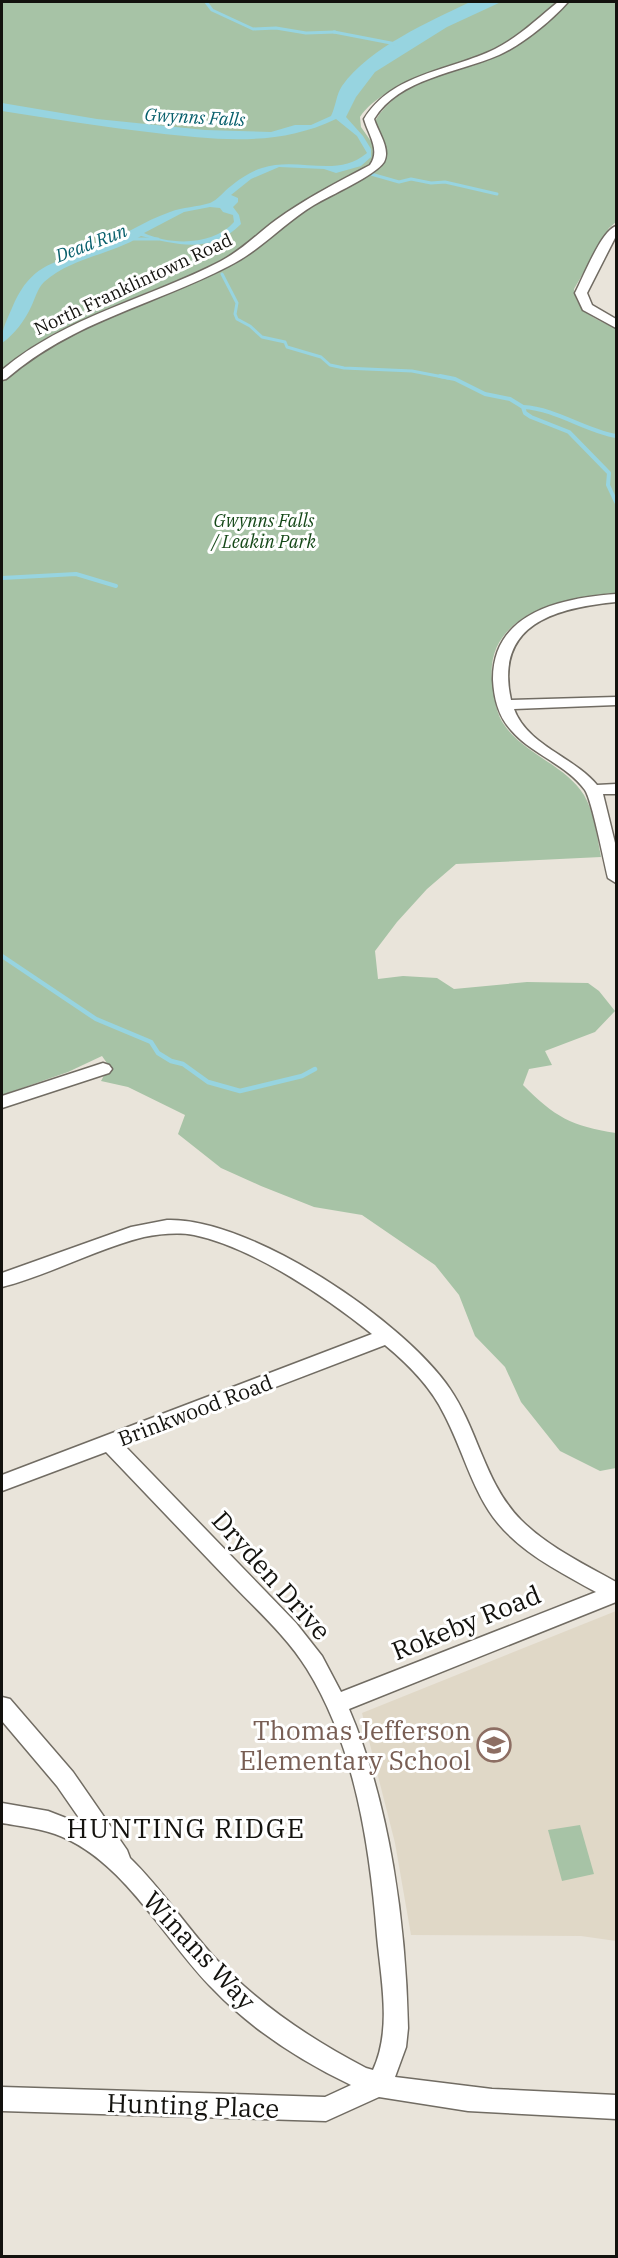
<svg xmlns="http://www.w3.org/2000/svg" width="618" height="2258" font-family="'IBM Plex Serif',serif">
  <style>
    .built { fill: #e0d8c7 }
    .green { fill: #a7c3a6 }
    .water { fill: #97d4e0; fill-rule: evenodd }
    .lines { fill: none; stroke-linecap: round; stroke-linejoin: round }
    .stream-far2 { stroke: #97d4e0; stroke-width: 3 }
    .stream-far1 { stroke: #97d4e0; stroke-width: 4 }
    .stream { stroke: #97d4e0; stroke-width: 4.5 }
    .minor-casing { stroke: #716c63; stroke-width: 3 }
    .minor { fill: #fff; fill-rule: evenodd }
    .labels { text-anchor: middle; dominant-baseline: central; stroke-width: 6; stroke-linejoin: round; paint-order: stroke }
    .far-water-label { font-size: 18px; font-style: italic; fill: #075f6c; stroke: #fff }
    .far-street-label { font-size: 18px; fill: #13120e; stroke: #fff }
    .far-park-label { font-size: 18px; font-style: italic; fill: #154818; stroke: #fff }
    .street-label { font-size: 21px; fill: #13120e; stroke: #fff }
    .near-street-label { font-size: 26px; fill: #13120e; stroke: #fff }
    .near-education-label { font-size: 26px; fill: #785e54; stroke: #fff; text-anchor: end }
    .near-neighbourhood-label { font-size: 27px; letter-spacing: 1.5px; fill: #13120e; stroke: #fff }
  </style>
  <rect width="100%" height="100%" fill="#e9e4da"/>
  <polygon class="built" points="616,1611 616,1941 581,1936 411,1935 395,1843 362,1713"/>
  <g class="green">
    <path d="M2,2H558C538,18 518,38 495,50C456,70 386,79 360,117L361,127L375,147L376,155L374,161L359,172L292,209L241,250L203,270L106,309L49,336L2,370Z"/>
    <path d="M566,2H616V222L609,228L574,289C576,312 597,320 616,328V593C562,597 480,615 493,687C495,700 496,714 505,726C525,754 565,765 584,795C594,812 597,837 601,857L456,864L427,889L397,922L375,951L378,979L403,976L437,978L454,989L527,982L588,983L599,991L615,1011L595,1032L545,1051L552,1065L529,1069L523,1085C555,1117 571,1126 616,1133V1468L600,1471L560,1451L521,1402L505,1367L475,1336L459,1295L435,1265L362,1215L314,1207L261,1186L221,1168L178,1134L185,1115L128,1087L101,1081L109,1066L102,1056L68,1072L2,1095V379L55,339L214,271L303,209L382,163L375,121C401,77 474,61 519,40C536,31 551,14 566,2Z"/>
    <polygon points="580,1825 594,1874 562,1881 548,1830"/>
  </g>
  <path class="water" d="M470,2H501L447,27L375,72L356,97L346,117L363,136L371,149V157L361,166L336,173L324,169L279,167L251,179L231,195L238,198V202L233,207L239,215L241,224C212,254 178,245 141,236C111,255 72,257 44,282C37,289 35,299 31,307C25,320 14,335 2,343C1,330 7,320 12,308C31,263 53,264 96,247C121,237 144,221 170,212C183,207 197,207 210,203C218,200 224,191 231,186C239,179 252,171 262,168C298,156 337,179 367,153L357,136L336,119C278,147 218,140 156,133C104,127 53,119 2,111V103L97,119L205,130L271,132L295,125H311L331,116C336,106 336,95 342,86C370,47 429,22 470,2ZM210,207L220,208L223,212L233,215L234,222C214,245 172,246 144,233L184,212Z"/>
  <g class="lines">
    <g class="stream-far2">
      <polyline points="206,2 212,10 253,29 276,28 306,33 335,32"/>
      <polyline points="334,32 396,44"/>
      <polyline points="371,174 399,182 411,179 431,183 445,182 497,194"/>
      <polyline points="134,239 158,239"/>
      <polyline points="212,252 209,247 213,240"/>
      <polyline points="222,274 237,303 235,314 237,319 250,326 262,337 285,342 287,347 321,357 330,365 344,368 412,371 448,378"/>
    </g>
    <g class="stream-far1">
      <polyline points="440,376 455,379 485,394 510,399 523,407 525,413 531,417 569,432 609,473 608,485 616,502"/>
      <path d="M523,407C557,409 583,430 616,436"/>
      <polyline points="2,578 76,574 116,586"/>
    </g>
    <polyline class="stream" points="2,956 96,1019 151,1042 158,1053 171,1061 183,1064 208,1082 240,1091 302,1076 315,1069"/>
    <defs>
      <g id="minor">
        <path d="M558,2H568C550,22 523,44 499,55C458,73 399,78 374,119C378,132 391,149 384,162C376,175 329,196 314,205C284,223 261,250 229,266C152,306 75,320 6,379L2,380V370C66,316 148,299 221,261C242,250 257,234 276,220C305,199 338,182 370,165C381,150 368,134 364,119C392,73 450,71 495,49C519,37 538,18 558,2Z"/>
        <path d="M616,226V236L587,293L592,305L616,319V328L583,310L575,293C583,278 601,231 616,226Z"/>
        <path d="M616,594V602C555,608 494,624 511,700L616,697V705L514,709C527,745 574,757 597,785L616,784V794H603L616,847V883L608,878C604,862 592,800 585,790C566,764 531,754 511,730C498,716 494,698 493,680C492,612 562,598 616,594Z"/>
        <polygon points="103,1063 109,1065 112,1069 109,1073 2,1108 2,1096"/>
        <path d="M167,1220C250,1217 404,1321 450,1389C478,1430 485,1484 521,1520C548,1547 584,1564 616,1582V1602L349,1709C390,1804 406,1925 408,2028L406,2047L395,2077L492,2089L616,2095V2119L468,2111L379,2097L326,2121L2,2111V2087L325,2097L351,2085C301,2061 251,2029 213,1989C164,1940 123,1858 55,1834C38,1828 19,1826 2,1823V1803L48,1811L84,1825L57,1786L2,1721V1697L10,1699L73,1772L127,1850L130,1858C161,1888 185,1925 214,1957C257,2003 310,2039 366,2068L373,2070C392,2029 381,1980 377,1936C370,1847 355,1746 307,1669C287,1637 258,1611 232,1584C190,1540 148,1496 106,1452L2,1491V1475L372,1334C326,1297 252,1247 194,1235C177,1232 160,1234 144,1237C95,1249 50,1275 2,1287V1273L131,1227ZM385,1345C408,1364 431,1387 444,1414C462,1448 471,1486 493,1517C519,1552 560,1572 596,1592L341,1692L322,1656L296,1623L124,1445Z"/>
      </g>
    </defs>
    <use href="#minor" class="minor-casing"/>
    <use href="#minor" class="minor"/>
  </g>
  <defs>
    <symbol id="school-ring" viewBox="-11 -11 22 22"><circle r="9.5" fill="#fff" stroke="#8d6e63" stroke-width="1.5"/><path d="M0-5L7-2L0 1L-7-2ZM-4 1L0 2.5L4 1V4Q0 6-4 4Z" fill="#8d6e63"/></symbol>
  </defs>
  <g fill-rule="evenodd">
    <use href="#school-ring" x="475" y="1726" width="38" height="38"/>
  </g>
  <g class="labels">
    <g class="far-water-label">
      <text transform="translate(195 117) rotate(3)">Gwynns Falls</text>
      <text transform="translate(91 243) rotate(-21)">Dead Run</text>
    </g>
    <g class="far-street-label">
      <text transform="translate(133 284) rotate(-25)">North Franklintown Road</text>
    </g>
    <g class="far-park-label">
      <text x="264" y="520">Gwynns Falls<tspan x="264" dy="21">/ Leakin Park</tspan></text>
    </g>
    <g class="street-label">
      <text transform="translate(195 1410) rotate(-21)">Brinkwood Road</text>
    </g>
    <g class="near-street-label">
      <text transform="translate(272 1575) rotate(48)">Dryden Drive</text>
      <text transform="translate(466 1622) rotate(-22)">Rokeby Road</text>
      <text transform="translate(200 1950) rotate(47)">Winans Way</text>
      <text transform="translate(193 2105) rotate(2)">Hunting Place</text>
    </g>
    <g class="near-education-label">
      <text x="471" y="1730">Thomas Jefferson<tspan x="471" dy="30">Elementary School</tspan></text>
    </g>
    <g class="near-neighbourhood-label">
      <text x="186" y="1827">HUNTING RIDGE</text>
    </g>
  </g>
  <rect width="618" height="2258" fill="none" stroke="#13120e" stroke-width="6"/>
</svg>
